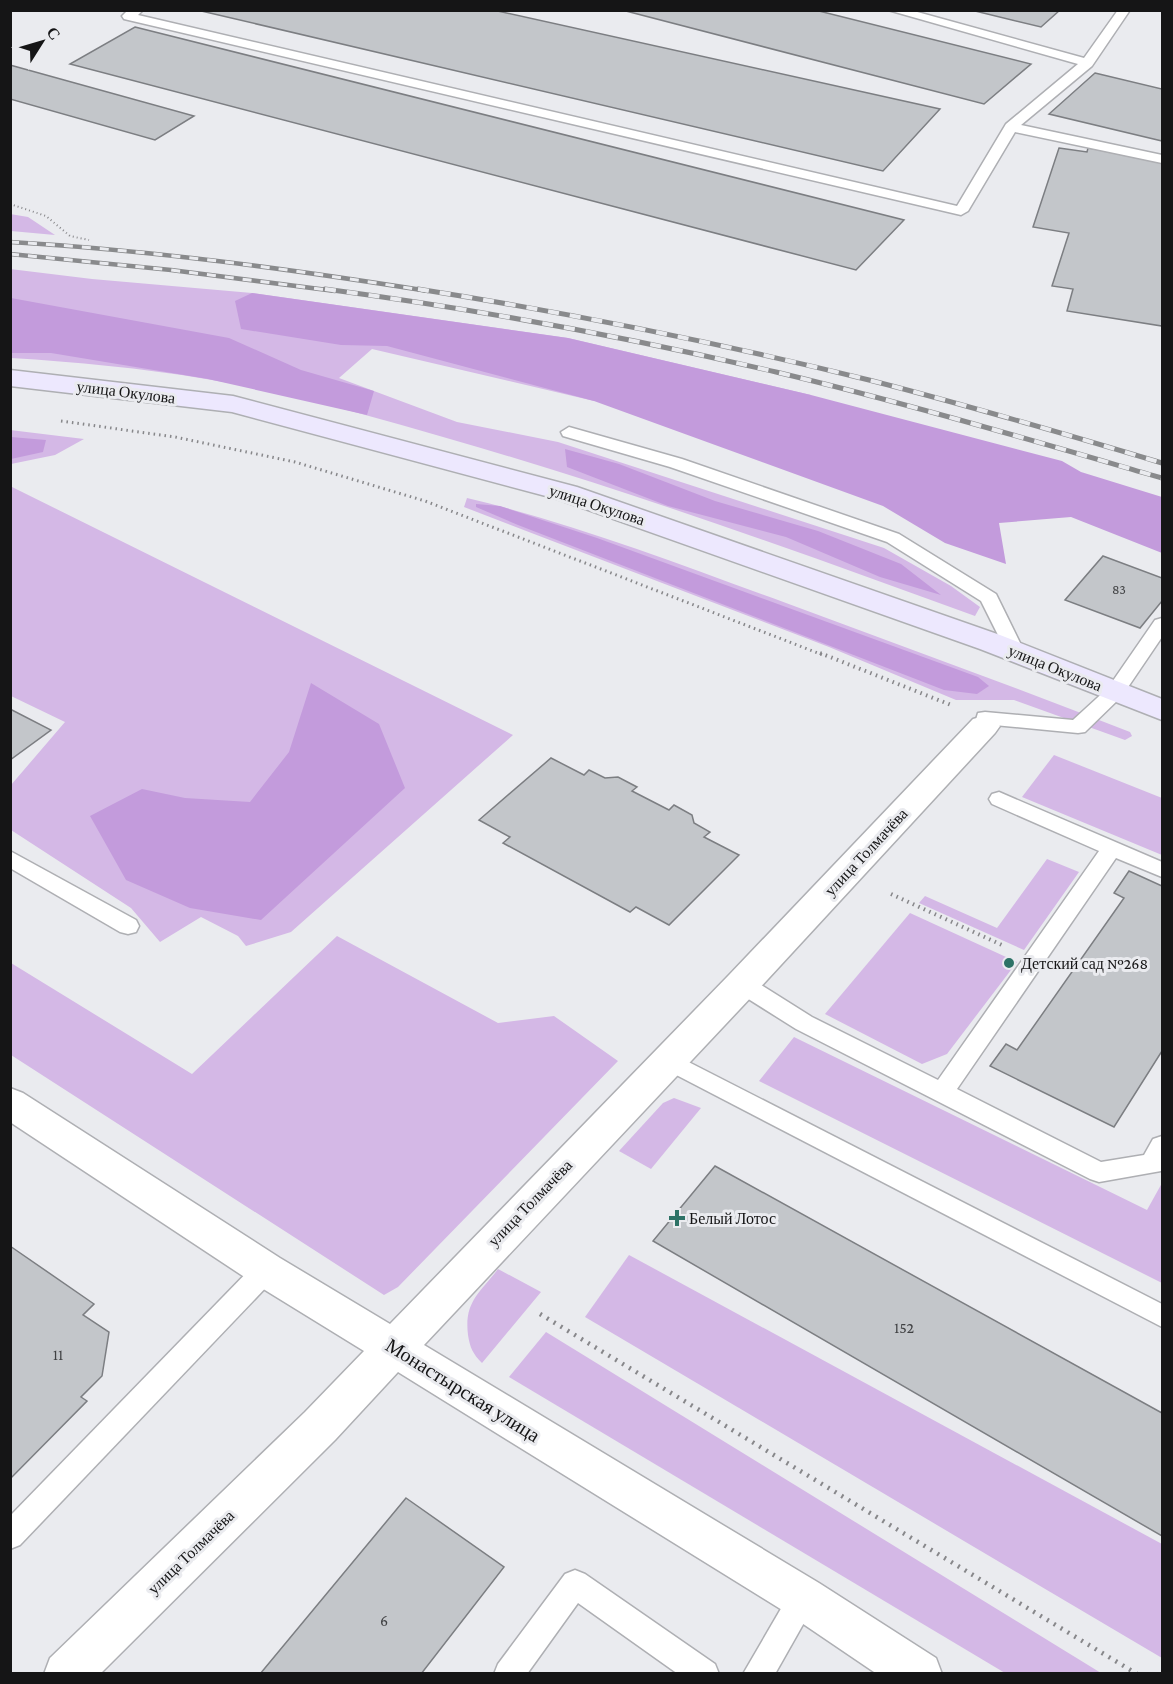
<svg xmlns="http://www.w3.org/2000/svg" width="1173" height="1684" font-family="'Crimson Pro',serif">
  <style>
    .green { fill: #d4b8e6 }
    .forest { fill: #c39bdc }
    .building { fill: #c3c6ca; stroke: #7c7e82; stroke-width: 1.5 }
    .lines { fill: none; stroke-linecap: round; stroke-linejoin: round }
    .service-casing { stroke: #aeafb3; stroke-width: 3 }
    .minor-casing { stroke: #aeafb3; stroke-width: 3 }
    .secondary-casing { stroke: #aeafb3; stroke-width: 3 }
    .path-far3 { stroke: #87878a; stroke-width: 2; stroke-dasharray: 1 3; stroke-linecap: butt }
    .path-far2 { stroke: #87878a; stroke-width: 3; stroke-dasharray: 1.5 4; stroke-linecap: butt }
    .path-far1 { stroke: #87878a; stroke-width: 4; stroke-dasharray: 1.5 4.5; stroke-linecap: butt }
    .path { stroke: #87878a; stroke-width: 4.5; stroke-dasharray: 2 6; stroke-linecap: butt }
    .service { fill: #fff; fill-rule: evenodd }
    .minor { fill: #fff; fill-rule: evenodd }
    .secondary { fill: #ede8fe; fill-rule: evenodd }
    .rail-far1-casing { stroke: #898a8c; stroke-width: 4.5 }
    .rail-casing { stroke: #898a8c; stroke-width: 5 }
    .rail-far1 { stroke: #eaebef; stroke-width: 3; stroke-dasharray: 9; stroke-linecap: butt }
    .rail { stroke: #eaebef; stroke-width: 4; stroke-dasharray: 11; stroke-linecap: butt }
    .poi-dot { fill: #2d7266; stroke: #eaebef; stroke-width: 2 }
    .labels { text-anchor: middle; dominant-baseline: central; stroke-width: 6; stroke-linejoin: round; paint-order: stroke }
    .number-label { font-size: 14px; fill: #404143 }
    .street-label { font-size: 16px; fill: #151516; stroke: #eaebef }
    .poi-label { font-size: 16px; fill: #151516; stroke: #eaebef; text-anchor: start }
    .near-number-label { font-size: 16px; fill: #404143 }
    .near-street-label { font-size: 20px; fill: #151516; stroke: #eaebef }
  </style>
  <rect width="100%" height="100%" fill="#eaebef"/>
  <g class="green">
    <polygon points="10,214 28,217 55,235 11,231"/>
    <path d="M10,269L92,279L252,293L568,338L811,395L594,401L372,349L339,378L457,422L558,442L884,548L951,586L980,607L975,616C802,553 628,490 450,439C370,416 289,392 206,379C141,368 76,362 11,358Z"/>
    <polygon points="10,430 84,439 55,455 11,464"/>
    <polygon points="10,486 513,735 291,932 246,946 238,936 201,917 160,942 131,908 11,830 11,785 65,722 11,696"/>
    <path d="M467,498C576,524 681,565 786,603C901,646 1016,687 1130,732L1132,736L1125,740L1014,700H956L829,647L464,507Z"/>
    <polygon points="1054,755 1162,798 1162,855 1022,797"/>
    <polygon points="1047,859 1079,872 1024,950 919,903 925,896 997,928"/>
    <polygon points="910,913 1017,962 947,1054 922,1064 825,1014"/>
    <polygon points="337,936 498,1023 554,1016 618,1061 398,1287 384,1295 11,1055 11,963 192,1074"/>
    <polygon points="794,1037 1147,1210 1162,1183 1162,1283 759,1081"/>
    <polygon points="674,1098 701,1108 651,1169 619,1151 663,1103"/>
    <polygon points="629,1255 1162,1544 1162,1658 585,1317"/>
    <path d="M498,1269L541,1292L482,1363C473,1354 470,1348 468,1335C464,1302 479,1294 498,1269Z"/>
    <polygon points="546,1332 1101,1673 1005,1673 509,1377"/>
  </g>
  <g class="forest">
    <polygon points="252,293 568,338 811,395 1062,461 1081,472 1162,497 1162,553 1071,517 999,523 1006,564 945,543 883,506 594,401 387,346 341,345 241,329 235,301"/>
    <polygon points="11,298 229,338 301,370 374,391 367,415 208,379 51,353 11,353"/>
    <polygon points="11,437 46,440 43,452 11,459"/>
    <polygon points="565,449 619,464 715,501 818,531 901,564 941,595 880,577 786,537 668,506 567,467"/>
    <polygon points="476,504 500,506 597,538 978,677 989,686 977,694 944,690 518,525 476,507"/>
    <polygon points="311,683 379,724 405,788 261,920 190,908 126,880 90,816 142,789 185,798 250,802 289,752"/>
  </g>
  <g class="building">
    <polygon points="197,10 493,10 940,109 883,171"/>
    <polygon points="622,10 815,10 1031,64 984,104"/>
    <polygon points="971,10 1060,10 1041,27"/>
    <polygon points="135,27 904,220 856,270 70,64"/>
    <polygon points="10,65 194,116 155,140 10,99"/>
    <polygon points="1095,73 1162,89 1162,141 1049,114"/>
    <polygon points="1059,148 1087,152 1088,148 1162,158 1162,326 1067,311 1073,289 1052,286 1069,233 1033,227"/>
    <polygon points="1103,556 1162,578 1162,601 1140,628 1065,600"/>
    <polygon points="10,709 51,730 10,760"/>
    <polygon points="551,758 584,775 589,770 605,778 618,777 637,787 632,791 669,810 674,805 692,815 694,823 710,832 704,837 739,855 669,925 636,907 630,912 503,843 510,837 479,820"/>
    <polygon points="1129,871 1162,886 1162,1051 1114,1127 990,1066 1006,1044 1017,1050 1124,898 1114,893"/>
    <polygon points="715,1166 1162,1413 1162,1536 653,1241"/>
    <polygon points="10,1246 94,1304 83,1315 109,1332 102,1376 81,1397 87,1401 10,1479"/>
    <polygon points="406,1498 504,1567 421,1674 260,1674"/>
  </g>
  <g class="lines">
    <defs>
      <g id="service">
        <polygon points="128,10 143,10 138,15 957,206 1006,124 1078,64 888,10 910,10 1084,58 1118,10 1130,10 1092,66 1021,125 1162,155 1162,163 1015,132 968,211 961,215 124,19 122,16"/>
        <polygon points="569,427 682,459 899,534 996,594 1025,653 1023,657 1009,657 981,601 887,542 670,467 563,436 561,432"/>
        <polygon points="1162,618 1162,637 1122,696 1085,732 1078,733 994,725 991,731 984,732 977,731 974,726 978,713 985,712 1073,720 1108,688 1155,620"/>
        <polygon points="999,792 1162,862 1162,877 1116,858 957,1089 1101,1162 1144,1155 1153,1139 1162,1136 1161,1171 1099,1182 1090,1179 796,1029 734,990 731,984 734,978 742,976 750,978 812,1017 938,1080 1099,851 992,804 989,799 992,794"/>
        <polygon points="10,851 136,920 139,926 136,932 128,934 120,932 10,868"/>
        <polygon points="667,1051 1162,1304 1162,1327 659,1066 655,1060 659,1054"/>
        <polygon points="266,1259 275,1262 279,1270 275,1278 20,1545 10,1549 10,1516 257,1262"/>
        <polygon points="575,1570 585,1574 715,1664 719,1674 678,1674 578,1603 527,1674 494,1674 498,1664 565,1574"/>
        <polygon points="803,1584 813,1588 818,1598 775,1674 743,1674 793,1588"/>
      </g>
      <polygon id="minor" points="984,716 995,719 1000,726 995,733 755,993 424,1345 819,1583 936,1658 942,1674 877,1674 787,1613 398,1372 335,1440 100,1674 44,1674 50,1658 305,1412 364,1351 252,1282 10,1122 10,1088 23,1093 280,1258 390,1324 729,975 973,719"/>
      <polygon id="secondary" points="10,370 233,396 577,487 1000,635 1162,699 1162,720 980,649 557,499 232,412 10,386"/>
    </defs>
    <use href="#service" class="service-casing"/>
    <use href="#minor" class="minor-casing"/>
    <use href="#secondary" class="secondary-casing"/>
    <polyline class="path-far3" points="10,204 46,216 70,236 89,240"/>
    <polyline class="path-far2" points="61,421 175,437 295,462 425,501 823,655"/>
    <g class="path-far1">
      <polyline points="820,653 951,705"/>
      <polyline points="891,894 1002,945"/>
    </g>
    <polyline class="path" points="540,1314 1137,1674"/>
    <use href="#service" class="service"/>
    <use href="#minor" class="minor"/>
    <use href="#secondary" class="secondary"/>
    <defs>
      <g id="rail-far1">
        <path d="M10,242C150,250 289,269 428,291"/>
        <polyline points="10,254 171,270 335,291"/>
      </g>
      <g id="rail">
        <path d="M325,289C476,309 627,337 776,372C906,403 1034,441 1162,478"/>
        <path d="M418,289C569,313 720,343 869,380C967,405 1065,434 1162,463"/>
      </g>
    </defs>
    <use href="#rail-far1" class="rail-far1-casing"/>
    <use href="#rail" class="rail-casing"/>
    <use href="#rail-far1" class="rail-far1"/>
    <use href="#rail" class="rail"/>
  </g>
  <g class="poi-dot">
    <circle cx="1009" cy="963" r="6"/>
    <path d="M674 1209h6v6h6v6h-6v6h-6v-6h-6v-6h6z"/>
  </g>
  <g class="labels">
    <g class="number-label">
      <text x="1119" y="589">83</text>
    </g>
    <g class="street-label">
      <text transform="translate(126 392) rotate(7)">улица Окулова</text>
      <text transform="translate(597 505) rotate(18)">улица Окулова</text>
      <text transform="translate(1055 668) rotate(22)">улица Окулова</text>
      <text transform="translate(866 852) rotate(-47)">улица Толмачёва</text>
      <text transform="translate(530 1203) rotate(-46)">улица Толмачёва</text>
      <text transform="translate(191 1552) rotate(-44)">улица Толмачёва</text>
    </g>
    <g class="poi-label">
      <text x="1021" y="963">Детский сад №268</text>
      <text x="689" y="1218">Белый Лотос</text>
    </g>
    <g class="near-number-label">
      <text x="904" y="1327">152</text>
      <text x="58" y="1354">11</text>
      <text x="384" y="1620">6</text>
    </g>
    <g class="near-street-label">
      <text transform="translate(463 1390) rotate(32)">Монастырская улица</text>
    </g>
  </g>
  <rect width="1173" height="1684" fill="none" stroke="#151516" stroke-width="24"/>
  <g transform="translate(42 42) rotate(53)" stroke="#eaebef" stroke-width="4.5" paint-order="stroke">
  <path d="M0-4.5L10 22L0 15L-10 22Z" fill="#151516"/>
  <text y="-9" font-size="16" font-weight="bold" text-anchor="middle" fill="#151516">С</text>
  </g>
</svg>
